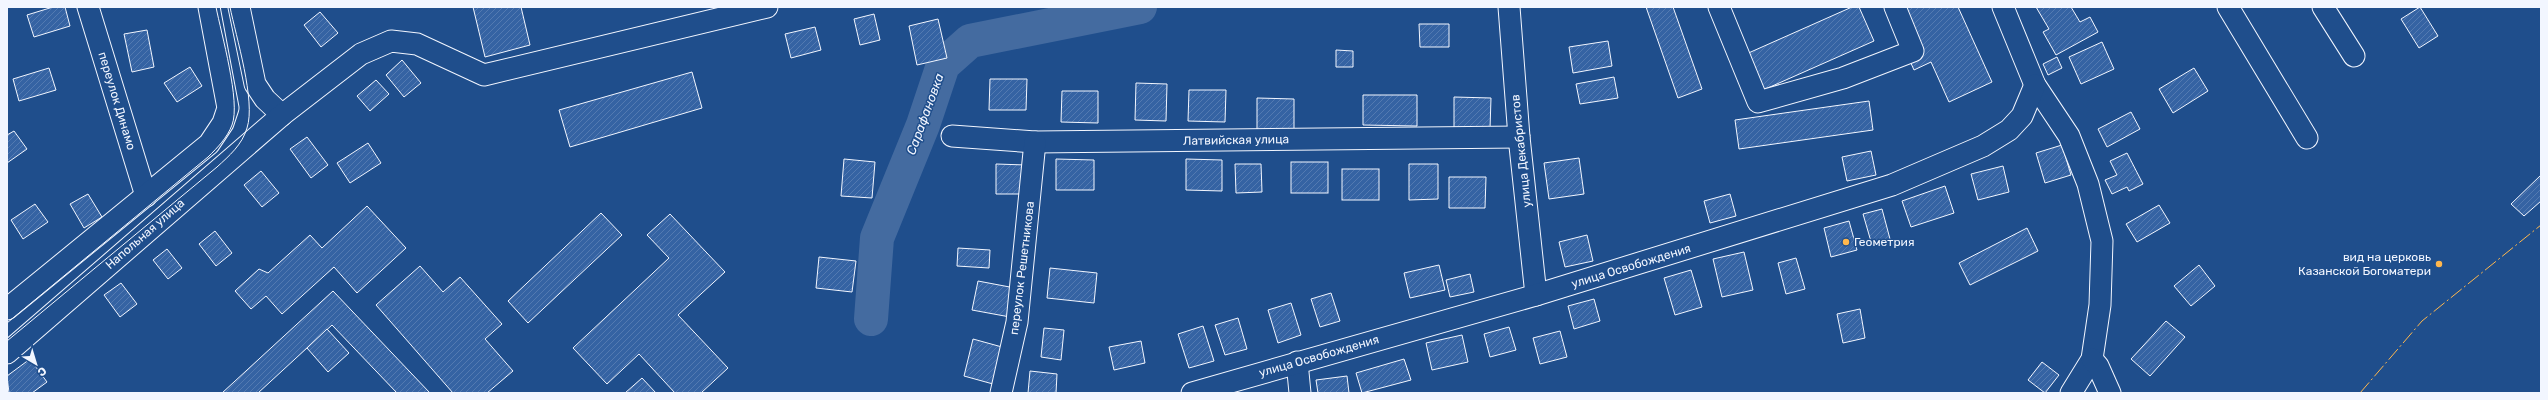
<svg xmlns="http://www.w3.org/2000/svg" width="2548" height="400" font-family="Rubik,sans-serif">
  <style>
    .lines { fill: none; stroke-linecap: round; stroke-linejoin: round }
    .river { stroke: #446ba0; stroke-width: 34 }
    .building { fill: url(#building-hatch); stroke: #f2f6ff }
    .minor-casing { stroke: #f2f6ff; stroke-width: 23 }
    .minor { stroke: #1f4e8c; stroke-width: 21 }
    .tram { stroke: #f2f6ff; stroke-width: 1 }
    .power { stroke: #ffb74d; stroke-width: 1; stroke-dasharray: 14 3 2 3; stroke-linecap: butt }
    .poi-dot { fill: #ffb74d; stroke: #1f4e8c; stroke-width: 1.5 }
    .labels { text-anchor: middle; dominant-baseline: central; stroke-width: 3; stroke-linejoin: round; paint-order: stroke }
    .street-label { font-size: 12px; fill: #f2f6ff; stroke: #1f4e8c }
    .poi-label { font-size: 12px; fill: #f2f6ff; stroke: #1f4e8c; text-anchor: start }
    .water-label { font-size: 13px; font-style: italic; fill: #f2f6ff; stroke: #1f4e8c }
  </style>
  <defs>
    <pattern id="building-hatch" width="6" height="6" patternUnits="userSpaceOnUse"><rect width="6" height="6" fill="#3563a3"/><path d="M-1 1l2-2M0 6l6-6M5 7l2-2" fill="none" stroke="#537ab1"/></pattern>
  </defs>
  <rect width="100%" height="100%" fill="#1f4e8c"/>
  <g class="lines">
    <polyline class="river" points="871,319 877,238 923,125 943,65 970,41 1140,7"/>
  </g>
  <g class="building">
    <polygon points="53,7 65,7 70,26 34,37 27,15"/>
    <polygon points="473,7 521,7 530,45 485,57"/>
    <polygon points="1646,7 1673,7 1702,89 1678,98"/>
    <polygon points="1852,7 1859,7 1874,41 1761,91 1744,55"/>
    <polygon points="1886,7 1958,7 1992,82 1949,102 1931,62 1914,70"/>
    <polygon points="2036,7 2071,7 2080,22 2090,17 2098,32 2056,55 2043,32 2049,29"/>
    <polygon points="2420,7 2438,36 2419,48 2401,19"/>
    <polygon points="320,12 338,33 321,47 304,25"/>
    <polygon points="874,14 880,40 860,45 854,19"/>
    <polygon points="938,19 947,58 917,65 909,26"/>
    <polygon points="1419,24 1449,24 1449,47 1420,47"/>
    <polygon points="815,27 821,50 791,58 785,34"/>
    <polygon points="147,30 154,67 132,72 124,34"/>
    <polygon points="1608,41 1612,66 1573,73 1569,47"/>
    <polygon points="2102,42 2114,69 2081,84 2069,57"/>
    <polygon points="1336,50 1353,51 1353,67 1336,67"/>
    <polygon points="2057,57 2062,68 2048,75 2043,64"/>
    <polygon points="402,60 421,83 404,97 386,75"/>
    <polygon points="190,67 202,86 177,102 164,83"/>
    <polygon points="49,68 56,90 19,101 13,79"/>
    <polygon points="2194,68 2208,91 2173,113 2159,89"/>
    <polygon points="692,72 702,108 570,147 559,110"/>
    <polygon points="1614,77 1618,98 1580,104 1576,84"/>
    <polygon points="990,79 1027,79 1026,110 989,110"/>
    <polygon points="376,80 389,94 370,111 357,96"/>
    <polygon points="1136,83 1167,84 1166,121 1135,120"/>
    <polygon points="1189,90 1226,90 1225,122 1188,121"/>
    <polygon points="1062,91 1098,91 1098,123 1061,122"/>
    <polygon points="1363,95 1417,95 1417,126 1363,125"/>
    <polygon points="1454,97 1491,98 1490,129 1454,128"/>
    <polygon points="1257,98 1294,99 1294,130 1257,130"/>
    <polygon points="1869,101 1873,130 1739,149 1735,120"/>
    <polygon points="2131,112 2140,129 2107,147 2098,129"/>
    <polygon points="14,131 27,149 7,163 7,135"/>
    <polygon points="307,137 328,165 311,178 290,149"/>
    <polygon points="368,143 381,163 350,183 337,163"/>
    <polygon points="2062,145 2071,175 2045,183 2036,153"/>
    <polygon points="1871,151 1876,175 1847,181 1842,157"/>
    <polygon points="2127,153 2143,184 2129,191 2127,187 2112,194 2105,180 2117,175 2110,161"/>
    <polygon points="1579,158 1584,194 1549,199 1544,163"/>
    <polygon points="844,159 875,162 872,198 841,196"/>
    <polygon points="1056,159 1094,160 1094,190 1056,190"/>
    <polygon points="1186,159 1222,160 1222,191 1186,190"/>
    <rect x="1291" y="162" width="37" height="31"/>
    <polygon points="996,164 1026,165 1025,194 996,194"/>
    <polygon points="1235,164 1261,164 1262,192 1236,193"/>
    <polygon points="1409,164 1438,164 1438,199 1409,200"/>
    <polygon points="2003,166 2009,192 1978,200 1971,174"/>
    <rect x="1342" y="169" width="37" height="31"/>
    <polygon points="261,171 279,193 262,207 244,185"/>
    <polygon points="2541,175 2541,201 2524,216 2511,204"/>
    <polygon points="1449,177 1486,177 1485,208 1449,208"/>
    <polygon points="1945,186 1954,213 1911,227 1902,201"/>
    <polygon points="88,194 102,217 84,228 70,204"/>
    <polygon points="1730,194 1736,216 1710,223 1704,201"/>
    <polygon points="35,204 48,222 23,239 11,220"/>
    <polygon points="2159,205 2170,223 2137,242 2126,224"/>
    <polygon points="367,206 406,248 357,293 334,267 282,314 266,296 251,309 235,291 259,269 268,273 310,235 322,248"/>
    <polygon points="1882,209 1890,239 1872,245 1863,214"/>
    <polygon points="601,213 622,235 528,323 508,301"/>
    <polygon points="670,214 725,272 678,315 728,368 701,393 675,393 639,354 607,384 573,348 669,258 647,235"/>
    <polygon points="1849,221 1857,250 1831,257 1824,228"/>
    <polygon points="2027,228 2038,251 1970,285 1959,263"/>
    <polygon points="215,231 232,253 216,266 199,244"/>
    <polygon points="1587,235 1593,261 1565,267 1559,242"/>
    <polygon points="958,248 990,250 989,268 957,266"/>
    <polygon points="167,249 182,268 168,279 153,260"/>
    <polygon points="1744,252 1753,290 1722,297 1713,259"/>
    <polygon points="819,257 856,261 852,292 816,288"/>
    <polygon points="1796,258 1805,289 1786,294 1778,263"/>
    <polygon points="1439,265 1445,290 1410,298 1404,273"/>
    <polygon points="2199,265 2215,286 2191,306 2174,286"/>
    <polygon points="420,266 443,292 460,277 502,324 485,339 513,371 487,393 453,393 376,305"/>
    <polygon points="1050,268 1097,273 1094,303 1047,298"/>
    <polygon points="1691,270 1702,307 1675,315 1664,278"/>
    <polygon points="1470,274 1474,292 1450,297 1446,280"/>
    <polygon points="978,281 1015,288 1010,317 972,310"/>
    <polygon points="121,283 137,304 120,317 104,295"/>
    <polygon points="333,291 430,393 397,393 332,325 258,393 222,393"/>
    <polygon points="1331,293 1340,321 1320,327 1311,299"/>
    <polygon points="1594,299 1600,321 1574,329 1568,306"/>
    <polygon points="1291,303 1301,335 1278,343 1268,310"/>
    <polygon points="1860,309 1865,338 1843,343 1837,314"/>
    <polygon points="1238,318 1247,349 1225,355 1215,325"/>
    <polygon points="2166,321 2185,337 2150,376 2131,359"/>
    <polygon points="1203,326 1214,361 1189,368 1178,334"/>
    <polygon points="1509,327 1516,350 1490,357 1484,334"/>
    <polygon points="1044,328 1064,330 1061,360 1041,357"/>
    <polygon points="327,329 349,353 328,372 307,348"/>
    <polygon points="1560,331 1567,357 1540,364 1533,338"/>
    <polygon points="1462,335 1468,362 1432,370 1426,343"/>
    <polygon points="973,339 1002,347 993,384 964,376"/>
    <polygon points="1141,341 1145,363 1114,370 1109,347"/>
    <polygon points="30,359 47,382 32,393 9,393 7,376"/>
    <polygon points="1404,359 1411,380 1362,393 1356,373"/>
    <polygon points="2042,362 2059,375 2045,393 2028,380"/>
    <polygon points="1030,371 1057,374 1056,393 1028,393"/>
    <polygon points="1347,376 1349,393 1318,393 1316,380"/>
    <polygon points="642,378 656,393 625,393"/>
  </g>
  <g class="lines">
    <defs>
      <g id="minor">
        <polyline points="88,7 146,196"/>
        <polyline points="239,7 255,84 265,99 282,115"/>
        <polyline points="1509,7 1519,137 1536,295"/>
        <polyline points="1719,7 1758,102 1843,78 1913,51 1895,7"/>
        <polyline points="2003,7 2035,85 2069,136 2088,184 2102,241 2100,305 2092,359 2071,393"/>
        <polyline points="2228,7 2307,138"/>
        <polyline points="2323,7 2354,56"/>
        <polyline points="952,136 1035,142 1519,137"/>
        <polyline points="7,309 209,144 223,123 228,108 209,7"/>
        <polyline points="7,353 282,115 361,54 391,41 417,44 484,75 767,7"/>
        <polyline points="2092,359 2098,366 2110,393"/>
        <polyline points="1297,362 1300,393"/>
        <polyline points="1001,393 1017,322 1035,142"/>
        <polyline points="1192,393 1536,295 1892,185 1983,146 2009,130 2022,116 2035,85"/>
      </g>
    </defs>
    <use href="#minor" class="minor-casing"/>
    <use href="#minor" class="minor"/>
    <g class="tram">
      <path d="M7,323L208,157C218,147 227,138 232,125C241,102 221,33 216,7"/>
      <path d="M7,341L217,167C229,156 242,145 247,128C256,101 236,37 230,7"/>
    </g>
    <polyline class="power" points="2360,393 2422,321 2541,225"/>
  </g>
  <g class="poi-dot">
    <circle cx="1846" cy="242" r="4"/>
    <circle cx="2439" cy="264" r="4"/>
  </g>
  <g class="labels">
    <g class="street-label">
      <text transform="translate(117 101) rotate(73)">переулок Динамо</text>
      <text transform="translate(1236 140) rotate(-1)">Латвийская улица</text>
      <text transform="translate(1521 151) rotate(-96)">улица Декабристов</text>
      <text transform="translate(145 234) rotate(-41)">Напольная улица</text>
      <text transform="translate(1631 266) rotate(-17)">улица Освобождения</text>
      <text transform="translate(1022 268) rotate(-83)">переулок Решетникова</text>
      <text transform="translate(1319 356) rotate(-16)">улица Освобождения</text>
    </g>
    <g class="poi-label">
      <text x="1854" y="242">Геометрия</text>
      <text x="2431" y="257" text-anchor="end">вид на церковь<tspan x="2431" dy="14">Казанской Богоматери</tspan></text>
    </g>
    <g class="water-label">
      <text transform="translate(925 114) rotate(-70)">Сарафановка</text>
    </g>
  </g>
  <rect width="2548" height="400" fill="none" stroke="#f2f6ff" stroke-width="16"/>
  <g transform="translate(36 364) rotate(142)" stroke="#1f4e8c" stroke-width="3" paint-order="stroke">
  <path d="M0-3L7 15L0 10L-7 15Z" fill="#f2f6ff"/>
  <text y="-6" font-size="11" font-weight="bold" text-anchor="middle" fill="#f2f6ff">С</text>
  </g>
</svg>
